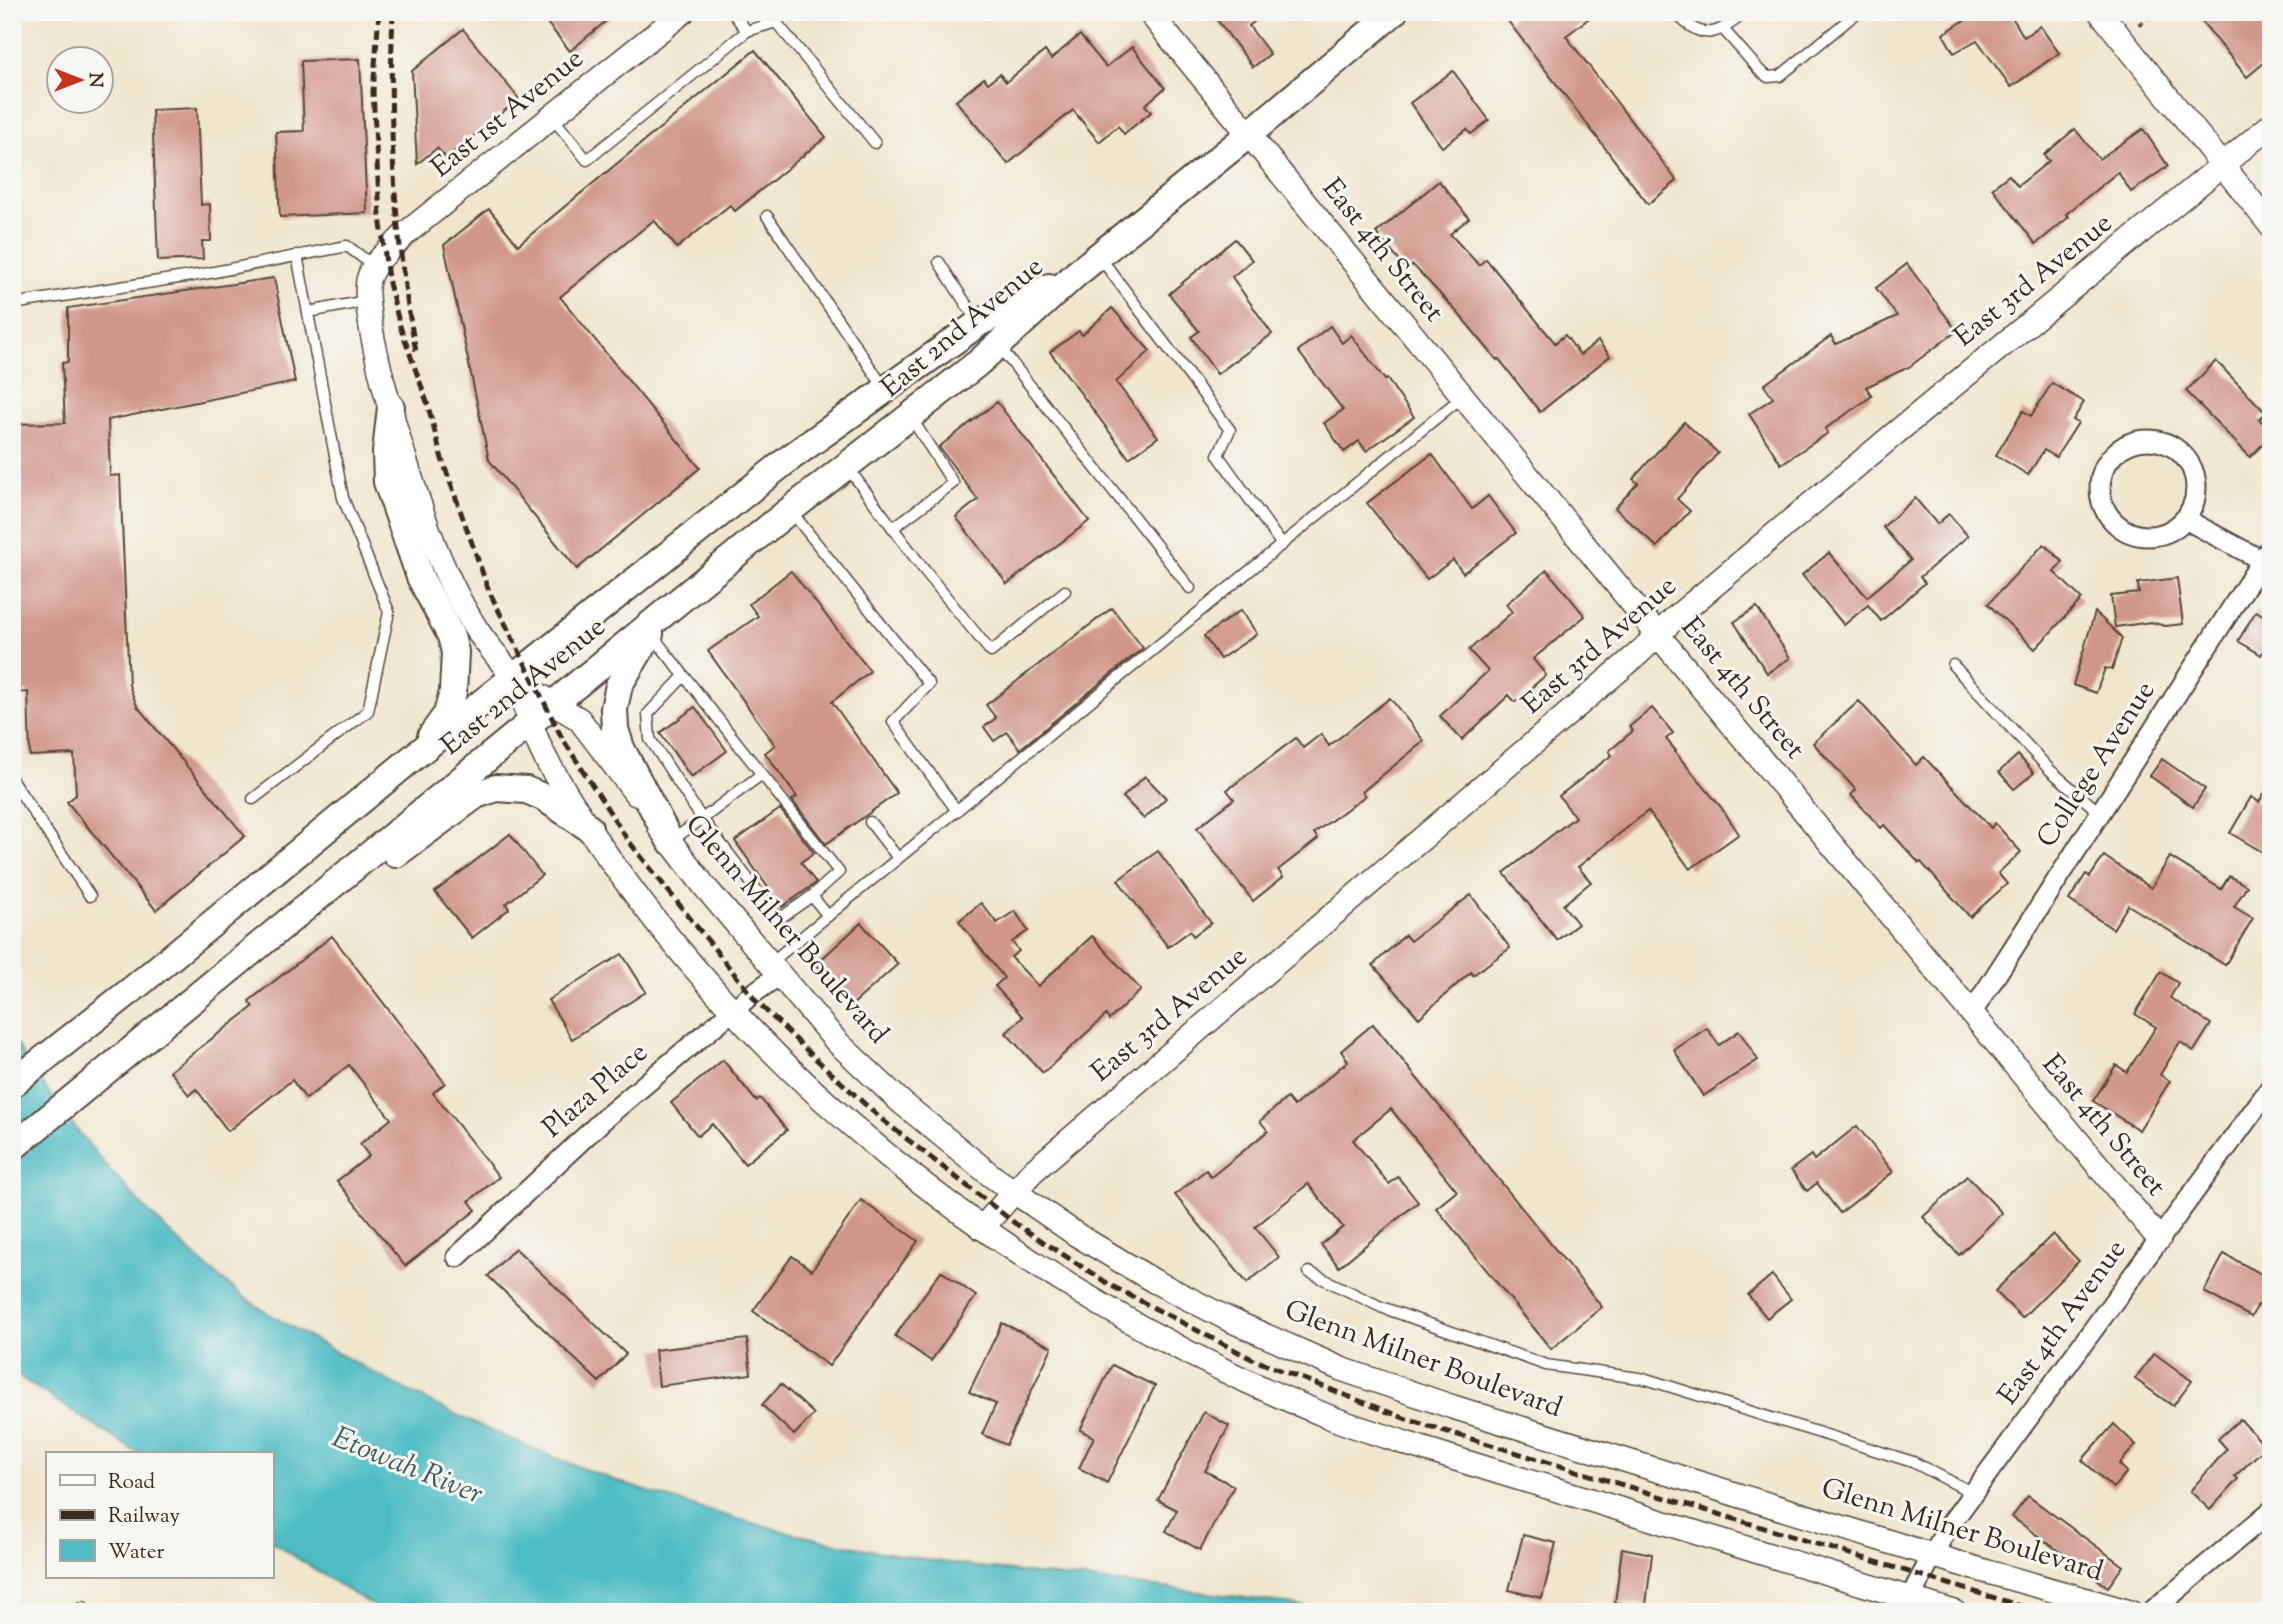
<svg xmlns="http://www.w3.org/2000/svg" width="2283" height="1624" font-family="'Sorts Mill Goudy',serif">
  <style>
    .water { fill: #4ebcc4; stroke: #447371; stroke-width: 2 }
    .building { fill: #d1968a }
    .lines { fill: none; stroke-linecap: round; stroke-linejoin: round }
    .service-casing { stroke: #564638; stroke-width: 13 }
    .minor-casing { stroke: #564638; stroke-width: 23 }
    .tertiary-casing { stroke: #564638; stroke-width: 26 }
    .secondary-casing { stroke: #564638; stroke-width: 30 }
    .path { stroke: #564638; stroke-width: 4.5; stroke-dasharray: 5 5; stroke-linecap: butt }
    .service { stroke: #fff; stroke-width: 10 }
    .minor { stroke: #fff; stroke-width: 19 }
    .tertiary { stroke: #fff; stroke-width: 23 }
    .secondary { stroke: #fff; stroke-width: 26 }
    .rail { stroke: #3b2a1e; stroke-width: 5; stroke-dasharray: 10 5; stroke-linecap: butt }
    .labels { text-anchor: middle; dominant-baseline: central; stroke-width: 6; stroke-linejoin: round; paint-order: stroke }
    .street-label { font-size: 28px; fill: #3b2a1e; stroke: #f6f6f2 }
    .water-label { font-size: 30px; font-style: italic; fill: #425d58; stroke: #f6f6f2 }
  </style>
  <rect width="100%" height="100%" fill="#f6f6f2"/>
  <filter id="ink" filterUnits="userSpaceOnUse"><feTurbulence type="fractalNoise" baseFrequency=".0143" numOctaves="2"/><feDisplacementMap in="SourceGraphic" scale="14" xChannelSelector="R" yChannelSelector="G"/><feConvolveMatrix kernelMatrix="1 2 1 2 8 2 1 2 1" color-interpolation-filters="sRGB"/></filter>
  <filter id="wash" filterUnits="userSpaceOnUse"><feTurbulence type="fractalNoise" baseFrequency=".00686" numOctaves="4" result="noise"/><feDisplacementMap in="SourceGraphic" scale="28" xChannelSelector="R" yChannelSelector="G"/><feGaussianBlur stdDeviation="1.57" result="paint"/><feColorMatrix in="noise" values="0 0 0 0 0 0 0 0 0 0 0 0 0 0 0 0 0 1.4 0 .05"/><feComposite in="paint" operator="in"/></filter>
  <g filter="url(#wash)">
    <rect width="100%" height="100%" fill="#f0e6ce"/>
    <path class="water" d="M12,1038C72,1132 143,1216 230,1286C264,1314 306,1335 345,1357C523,1458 721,1527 923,1559C1060,1581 1198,1586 1333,1612H385L345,1589L271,1541V1454H139L12,1372Z"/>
    <g id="blocks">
      <g class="building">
        <polygon points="538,12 617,12 570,51"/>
        <polygon points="1211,12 1266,12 1249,26 1270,54 1253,67"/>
        <polygon points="1520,12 1597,12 1566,36 1677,181 1648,204 1508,21"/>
        <polygon points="1978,12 2009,12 2024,37 2040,26 2059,53 2011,87 1977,40 1954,53 1943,34"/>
        <polygon points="2194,12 2261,12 2271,24 2271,57 2247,77"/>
        <polygon points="463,29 519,99 446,158 437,148 417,164 412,71"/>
        <polygon points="1080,35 1106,67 1132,47 1165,88 1145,105 1151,112 1124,134 1118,126 1099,142 1073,110 1008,164 956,101 984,78 988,83 1000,74 1006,82 1045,51 1051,59"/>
        <polygon points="755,50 826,137 735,211 730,205 677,248 654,220 560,297 700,468 577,569 489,460 444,245 489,209 518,245"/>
        <polygon points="360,59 367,213 280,217 276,132 304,131 301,61"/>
        <polygon points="1453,71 1489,120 1471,134 1467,129 1442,147 1410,103"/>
        <polygon points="197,108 201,205 210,204 211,241 202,241 203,259 158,261 152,110"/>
        <polygon points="2075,129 2099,159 2143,129 2168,166 2131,192 2118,172 2066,214 2069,217 2036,244 1992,188 2009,175 2018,186 2049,161 2044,155"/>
        <polygon points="1439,181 1469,218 1450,234 1479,265 1486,259 1555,343 1565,335 1580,355 1598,341 1610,356 1540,412 1499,359 1497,360 1458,313 1413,265 1407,270 1376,233"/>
        <polygon points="1235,239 1252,260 1232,277 1272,334 1217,374 1191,337 1199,331 1169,294"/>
        <polygon points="1907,264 1957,331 1909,367 1866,387 1872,396 1825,429 1828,433 1781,464 1749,414 1773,398 1764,385 1831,336 1836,344 1897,316 1876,288"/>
        <polygon points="274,278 295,382 108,420 110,476 120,475 129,685 137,706 245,836 156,910 67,802 76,795 74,754 30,756 28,692 12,693 12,424 65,423 62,363 68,362 68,308"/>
        <polygon points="1112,308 1150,351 1116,382 1158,437 1129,458 1050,352 1079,331 1082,335"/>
        <polygon points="1330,326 1342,343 1351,335 1385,380 1387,379 1414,417 1366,451 1359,441 1344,452 1324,423 1343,410 1298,351"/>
        <polygon points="2216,361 2266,413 2259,419 2271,430 2271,436 2250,457 2186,391"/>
        <polygon points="2052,383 2084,402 2073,420 2078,423 2056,457 2044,450 2028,475 1996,455 2023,411 2031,416"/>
        <polygon points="997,402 1089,521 1007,584 956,517 978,500 939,447"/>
        <polygon points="1684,422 1718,453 1677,499 1690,511 1657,547 1615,508 1638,483 1633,479"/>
        <polygon points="1432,454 1472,509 1488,496 1516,533 1463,573 1453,560 1427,579 1367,503"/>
        <polygon points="1915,498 1937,524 1949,514 1968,536 1920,577 1925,583 1881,621 1868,605 1844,625 1802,575 1829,553 1867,597 1911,560 1883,527"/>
        <polygon points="2044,544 2063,562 2054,572 2082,599 2035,649 1988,604"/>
        <polygon points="1547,570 1585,616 1533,659 1546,675 1515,702 1509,695 1462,740 1440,716 1488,671 1469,650 1512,612 1506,604"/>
        <polygon points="791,571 870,671 832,702 897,793 826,844 792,800 797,797 765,753 775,745 708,651 758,616 749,604"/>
        <polygon points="2177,578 2183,624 2165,626 2151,622 2115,627 2111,596 2139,593 2138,583"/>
        <polygon points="1757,607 1790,658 1767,673 1734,622"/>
        <polygon points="1112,608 1143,648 1020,749 1007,732 994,741 984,727 996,718 986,705"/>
        <polygon points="1241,610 1257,634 1220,659 1204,636"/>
        <polygon points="2256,611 2271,620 2271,640 2261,655 2238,641"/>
        <polygon points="2095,612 2122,638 2112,670 2105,668 2096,693 2073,685"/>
        <polygon points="1390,698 1424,741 1362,792 1365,796 1314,833 1318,839 1278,870 1283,877 1253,901 1197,828 1234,799 1227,790 1296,738 1303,748 1321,734 1329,746"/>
        <polygon points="1859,701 1916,765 1924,757 1991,828 1995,823 2021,852 1998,873 2007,884 1970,917 1921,862 1919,863 1884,825 1881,828 1851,795 1856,790 1813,743"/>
        <polygon points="695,707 727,751 691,777 660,733"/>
        <polygon points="1652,708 1673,733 1666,739 1676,751 1675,752 1721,807 1739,834 1690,869 1648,811 1578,867 1591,882 1563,905 1578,924 1557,940 1504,873 1575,817 1559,796 1612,755 1609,751 1633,731 1629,727"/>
        <polygon points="2018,755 2034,773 2014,789 1999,772"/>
        <polygon points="2162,759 2205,789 2193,807 2150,776"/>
        <polygon points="1145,776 1166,798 1144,819 1123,797"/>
        <polygon points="2271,783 2271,857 2230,833 2251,797 2259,802"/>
        <polygon points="780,809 814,853 801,862 816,883 782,907 735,841"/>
        <polygon points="510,834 542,875 506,904 509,909 472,938 435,892"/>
        <polygon points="1158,851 1211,923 1193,936 1190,931 1168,947 1118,880"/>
        <polygon points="2104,856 2151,888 2170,857 2221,889 2229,876 2247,886 2234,907 2253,918 2225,965 2128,905 2113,929 2069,900 2086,874 2090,877"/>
        <polygon points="1471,895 1510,948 1473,975 1471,972 1419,1018 1373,965 1405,935 1410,941"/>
        <polygon points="981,903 997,923 1015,911 1028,931 1012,942 1019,951 1011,957 1038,986 1092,936 1141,990 1109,1020 1106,1015 1043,1073 1006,1033 1023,1017 995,986 1004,978 959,921"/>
        <polygon points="861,923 898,964 852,1005 816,964"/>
        <polygon points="332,936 445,1083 433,1093 499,1177 469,1201 476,1210 405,1266 337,1181 369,1156 360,1144 391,1119 349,1065 306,1099 292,1080 228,1131 196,1089 189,1095 170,1071 253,1007 249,1001"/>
        <polygon points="622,954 646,992 572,1039 548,1000"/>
        <polygon points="2161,972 2178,983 2170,998 2211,1024 2194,1051 2180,1042 2160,1075 2170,1081 2139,1130 2093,1101 2116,1065 2127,1072 2156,1027 2135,1014"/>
        <polygon points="1373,1024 1602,1307 1551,1349 1436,1208 1457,1191 1391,1109 1353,1140 1389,1184 1398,1177 1418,1202 1339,1267 1321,1245 1343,1227 1308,1184 1255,1227 1279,1257 1247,1283 1175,1195 1206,1170 1211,1177 1268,1131 1260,1121 1287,1098 1294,1106 1348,1061 1341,1051"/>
        <polygon points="1707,1028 1719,1045 1739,1031 1758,1060 1703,1096 1674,1050"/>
        <polygon points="723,1060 756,1101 760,1098 787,1130 745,1164 712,1124 698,1136 671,1103"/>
        <polygon points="1857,1126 1893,1172 1840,1213 1817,1183 1807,1191 1791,1170 1811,1155 1814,1160"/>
        <polygon points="1967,1176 2002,1213 1959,1255 1923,1217"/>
        <polygon points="861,1200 918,1241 829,1366 753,1311 792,1256 812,1270"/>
        <polygon points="2053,1234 2079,1261 2022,1318 1995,1291"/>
        <polygon points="515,1248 626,1354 599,1382 488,1276"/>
        <polygon points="2224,1254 2271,1279 2271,1312 2258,1305 2251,1317 2204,1292"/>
        <polygon points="941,1271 976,1296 931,1361 895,1336"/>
        <polygon points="1772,1275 1791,1299 1767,1318 1748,1295"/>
        <polygon points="1002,1323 1052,1347 1006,1445 982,1434 996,1404 969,1392"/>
        <polygon points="747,1339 751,1374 659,1386 655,1350"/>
        <polygon points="2154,1353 2192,1381 2173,1406 2135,1379"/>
        <polygon points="1112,1365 1155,1386 1107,1483 1079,1468 1094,1437 1080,1430"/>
        <polygon points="781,1384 814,1414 794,1435 762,1405"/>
        <polygon points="1204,1412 1229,1426 1205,1471 1234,1486 1200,1550 1166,1531 1177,1510 1158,1500"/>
        <polygon points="2240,1419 2266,1447 2235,1476 2238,1479 2210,1510 2190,1491 2227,1449 2218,1439"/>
        <polygon points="2114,1424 2136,1445 2119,1464 2127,1472 2113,1488 2082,1460"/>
        <polygon points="2028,1496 2123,1566 2108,1587 2012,1517"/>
        <polygon points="1523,1535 1556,1543 1542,1598 1509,1590"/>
        <polygon points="1622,1548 1652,1554 1646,1605 1615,1603"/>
      </g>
    </g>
  </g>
  <g filter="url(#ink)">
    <use href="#blocks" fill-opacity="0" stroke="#564638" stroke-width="2"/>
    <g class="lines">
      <defs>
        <g id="service">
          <polyline points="732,12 747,31 776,22 875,143"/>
          <path d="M1675,12C1703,44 1718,34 1746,12"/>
          <polyline points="1724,30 1760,71 1768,77 1780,76 1858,12"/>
          <polyline points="552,117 587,160 747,31"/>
          <polyline points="767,216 885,389"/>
          <polyline points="1099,256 1230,430 1218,455 1282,545"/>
          <polyline points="939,262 977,321"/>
          <polyline points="12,304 204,274 347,246 374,266"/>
          <polyline points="309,312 366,301"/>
          <polyline points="998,345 1190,588"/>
          <polyline points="848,468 925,571 991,652 1065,591"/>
          <polyline points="790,510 929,684 893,722 957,811"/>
          <polyline points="893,528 953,483 910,416"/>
          <polyline points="652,635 839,872 812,896 828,916"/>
          <polyline points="1953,665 2050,770 2099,812"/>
          <polyline points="684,676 648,714 650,739 702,819 762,774"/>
          <polyline points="12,780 90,896"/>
          <polyline points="253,799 368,711 389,612 343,498 297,255"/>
          <polyline points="870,822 898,858"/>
          <polyline points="672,840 702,819 779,919 812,896"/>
          <polyline points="769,964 1462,397"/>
          <polyline points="1309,1272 1381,1307 1546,1365 1646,1379 1913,1462 1973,1493"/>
          <polyline points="77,1612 83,1607"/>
        </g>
        <g id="minor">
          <circle cx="2148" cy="488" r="48"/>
          <polyline points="2185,519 2261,560"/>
          <polyline points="1971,1014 2271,547"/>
          <polyline points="457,1257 605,1118 751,995 779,975"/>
          <polyline points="1910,1598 1946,1530 2271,1087"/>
          <polyline points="2151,1612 2271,1511"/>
        </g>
        <g id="tertiary">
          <path d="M683,12L405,234C393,248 375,259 369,277C356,313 413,488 429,531C442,566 458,601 479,633C490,649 504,663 513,679C527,706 533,737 548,763C721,1060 1016,1292 1332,1418C1357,1428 1383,1435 1408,1444C1459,1460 1510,1476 1561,1491C1692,1531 1823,1572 1954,1612"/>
          <polyline points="1149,12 1658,635 2159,1239"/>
          <polyline points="2100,12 2271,226"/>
          <polyline points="513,679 579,719 636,794"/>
          <polyline points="660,828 705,887 837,1042 901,1102 993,1177 1077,1235 1154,1281 1230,1320 1341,1369 1453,1407 1974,1568 2130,1612"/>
          <polyline points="982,1228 1032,1172 1639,653 1675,618 1898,431 2271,125"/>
        </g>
        <g id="secondary">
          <polyline points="391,407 386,452 387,482 420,577 451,636 455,652 453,692 447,714 431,736"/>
          <polyline points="650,634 619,685 614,709 615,729 621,748 670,841"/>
          <polyline points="396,854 476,795 496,788 526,790 543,797 589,828"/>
          <polyline points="12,1084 134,988 416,755 791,457 979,323 1049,287"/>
          <polyline points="12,1148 785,514 978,363 1076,274 1248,135 1394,12"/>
        </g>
      </defs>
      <use href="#service" class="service-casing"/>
      <use href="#minor" class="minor-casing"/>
      <use href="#tertiary" class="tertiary-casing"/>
      <use href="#secondary" class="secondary-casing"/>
      <polyline class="path" points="2139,25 2155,12"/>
      <use href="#service" class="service"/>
      <use href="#minor" class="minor"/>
      <use href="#tertiary" class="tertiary"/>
      <use href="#secondary" class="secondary"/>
      <g class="rail">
        <polyline points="379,12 373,92 380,216 388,279 400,326 427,402 442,459 489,591 562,738 627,839 756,1001 817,1060 880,1118 1016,1224 1110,1285 1252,1359 1409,1420 2041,1612"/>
        <path d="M393,12C388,126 394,239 416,351"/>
      </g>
    </g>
  </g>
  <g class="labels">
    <g class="street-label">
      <text transform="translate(508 114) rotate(-39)">East 1st Avenue</text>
      <text transform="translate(1382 251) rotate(51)">East 4th Street</text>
      <text transform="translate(2034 281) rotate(-39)">East 3rd Avenue</text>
      <text transform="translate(963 328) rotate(-40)">East 2nd Avenue</text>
      <text transform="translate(1600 646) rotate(-41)">East 3rd Avenue</text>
      <text transform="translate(524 687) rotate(-39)">East 2nd Avenue</text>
      <text transform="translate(1742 689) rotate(50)">East 4th Street</text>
      <text transform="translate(2097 765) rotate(-57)">College Avenue</text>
      <text transform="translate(786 930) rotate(49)">Glenn Milner Boulevard</text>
      <text transform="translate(1170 1015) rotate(-40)">East 3rd Avenue</text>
      <text transform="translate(596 1091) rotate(-41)">Plaza Place</text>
      <text transform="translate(2103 1126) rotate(50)">East 4th Street</text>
      <text transform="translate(2063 1323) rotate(-54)">East 4th Avenue</text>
      <text transform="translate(1423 1360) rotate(20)">Glenn Milner Boulevard</text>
      <text transform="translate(1962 1531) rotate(17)">Glenn Milner Boulevard</text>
    </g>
    <g class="water-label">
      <text transform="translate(407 1467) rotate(22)">Etowah River</text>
    </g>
  </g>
  <rect width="2283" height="1624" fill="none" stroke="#f6f6f2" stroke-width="42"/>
  <rect x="46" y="1452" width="228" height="126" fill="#f6f6f2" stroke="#aba49d" stroke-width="2"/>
  <rect x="60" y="1475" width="35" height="10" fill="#ffffff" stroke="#aba49d" stroke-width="2"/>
  <text x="108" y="1488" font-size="21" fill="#3b2a1e">Road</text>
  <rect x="60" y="1510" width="35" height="10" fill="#3b2a1e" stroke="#aba49d" stroke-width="2"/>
  <text x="108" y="1522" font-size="21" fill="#3b2a1e">Railway</text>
  <rect x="60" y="1540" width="35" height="21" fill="#4ebcc4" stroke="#aba49d" stroke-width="2"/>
  <text x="108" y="1558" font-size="21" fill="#3b2a1e">Water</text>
  <g transform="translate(80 80) rotate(90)"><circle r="33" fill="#f6f6f2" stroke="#aba49d" stroke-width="2"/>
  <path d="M0-5L12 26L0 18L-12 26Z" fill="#c8321e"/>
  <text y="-10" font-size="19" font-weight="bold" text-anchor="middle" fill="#3b2a1e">N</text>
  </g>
</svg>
